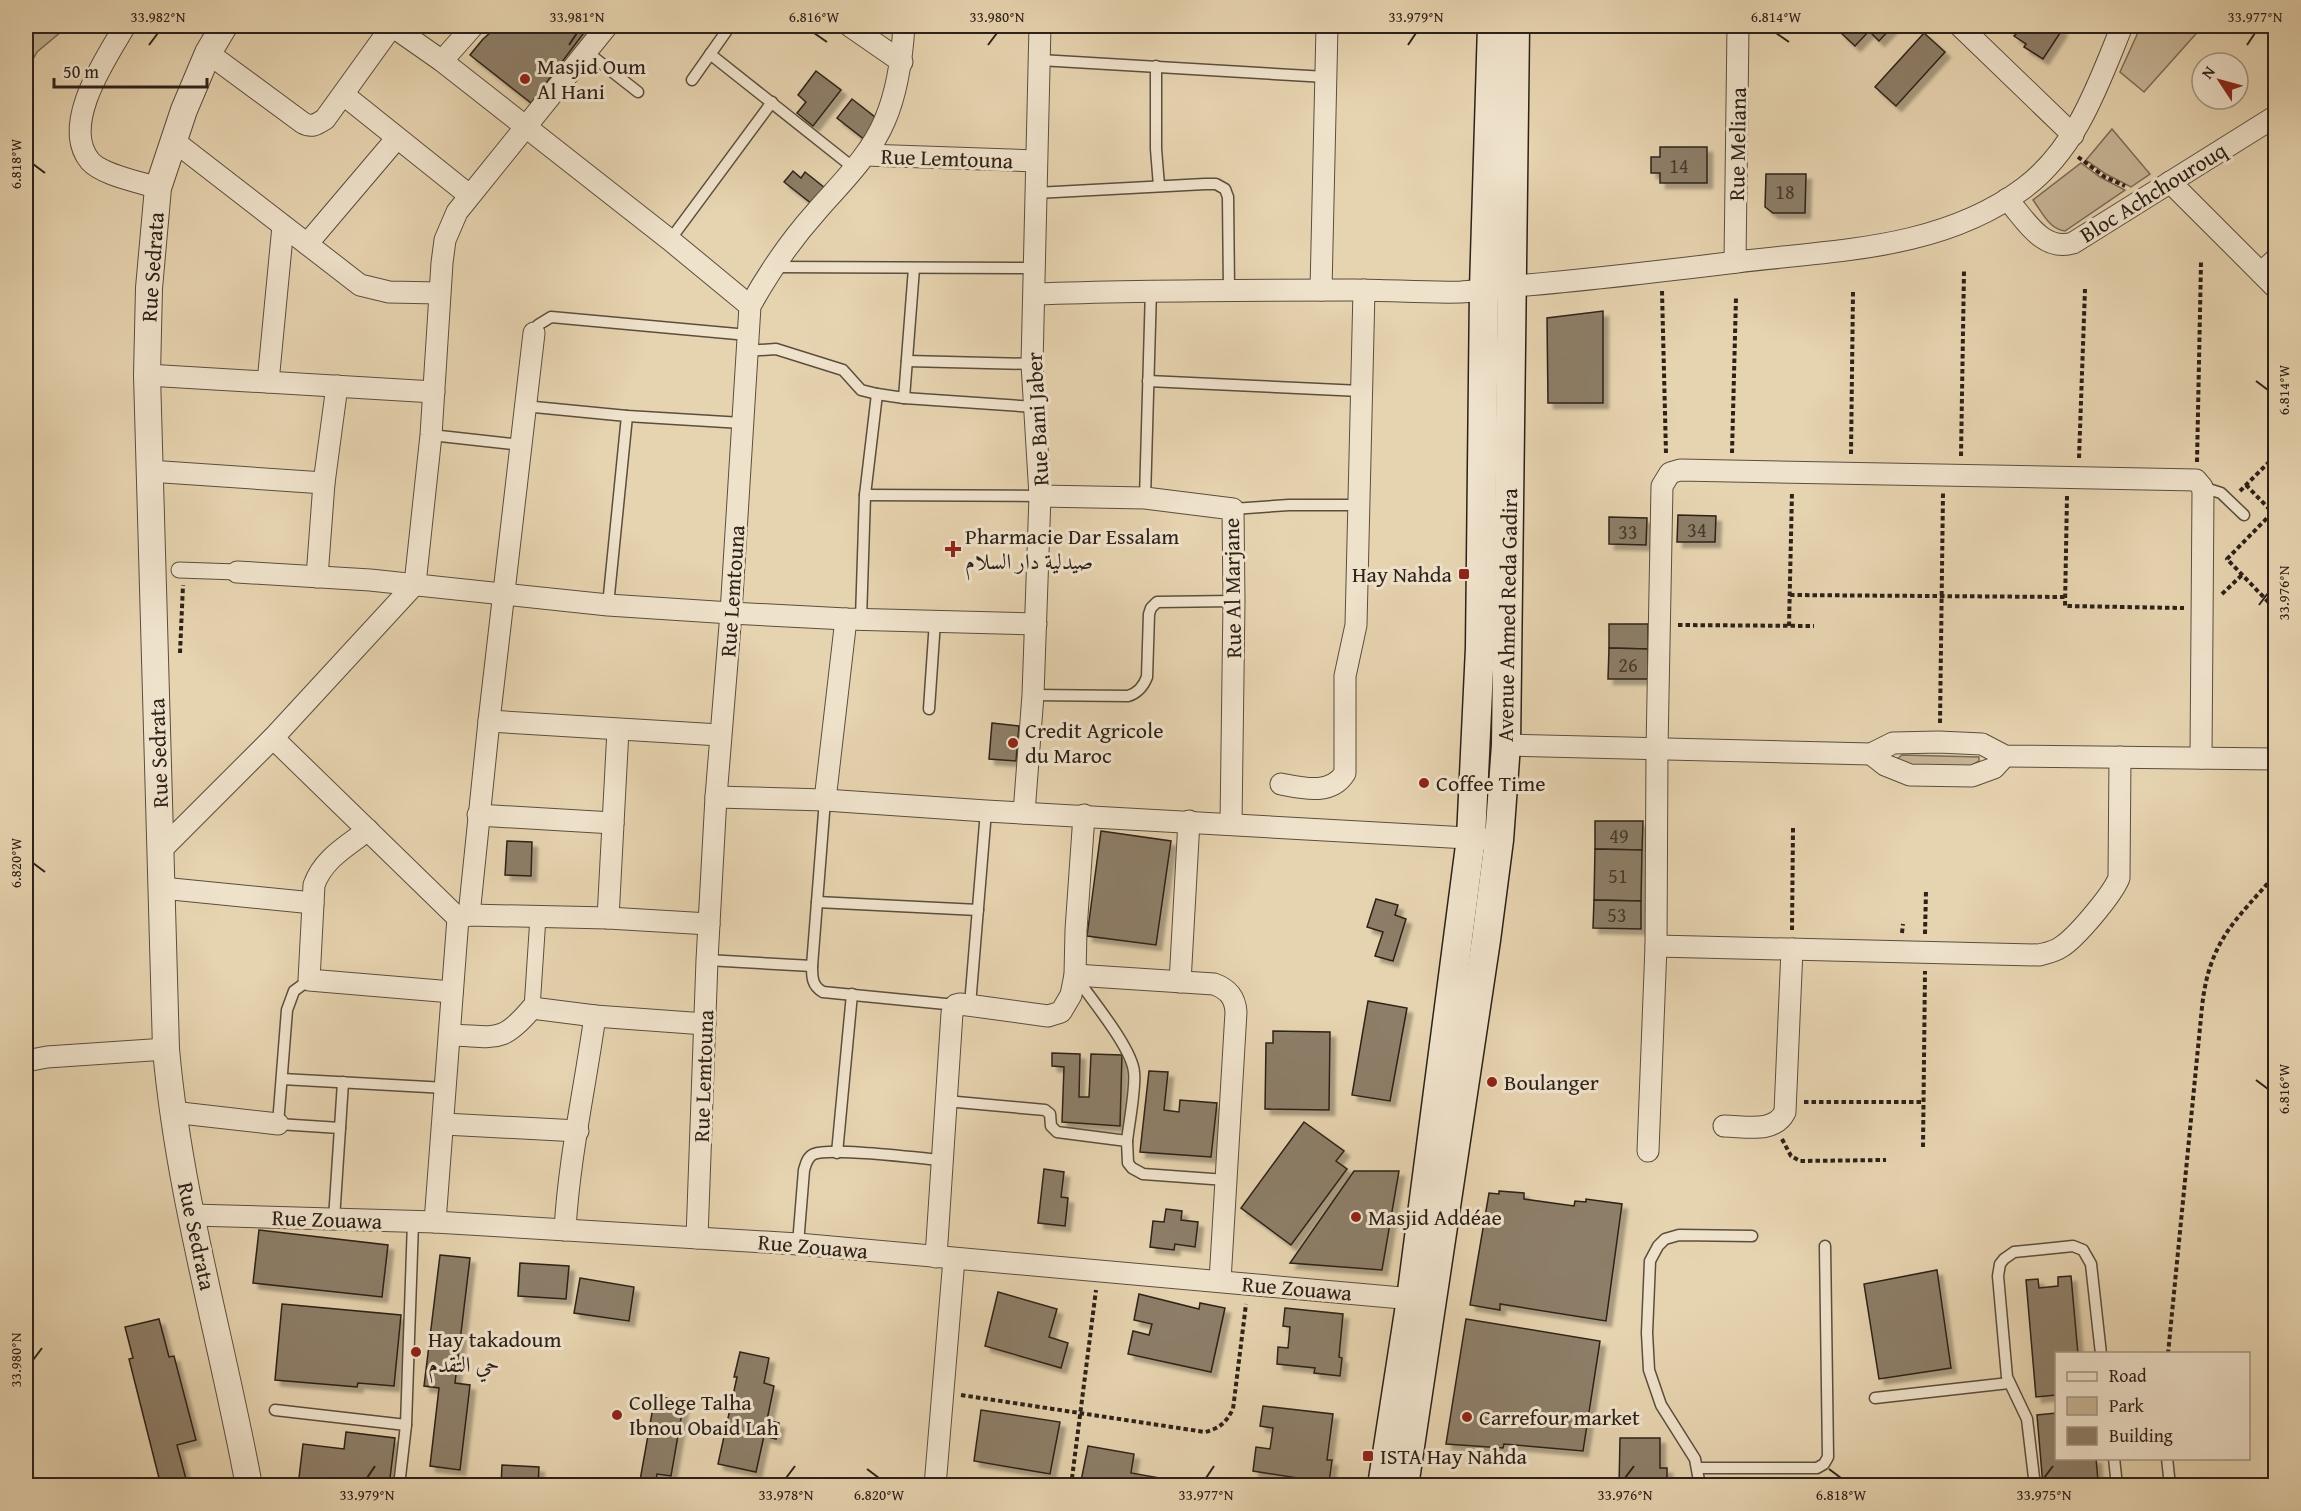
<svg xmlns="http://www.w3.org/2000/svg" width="2301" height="1511" font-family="'Gentium Book Plus',Amiri,serif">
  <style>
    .green { fill: #c7b596; stroke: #7a6b58; stroke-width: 1.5 }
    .building { fill: #8d7e67; stroke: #2d2119; stroke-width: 1.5; filter: url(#shadow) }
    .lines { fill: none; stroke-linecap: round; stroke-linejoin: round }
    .service-casing { stroke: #5b4e3e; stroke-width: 13 }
    .pedestrian-casing { stroke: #5b4e3e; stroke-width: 17 }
    .minor-casing { stroke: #5b4e3e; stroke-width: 23 }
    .tertiary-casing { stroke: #5b4e3e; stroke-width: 28 }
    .secondary-casing { stroke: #2d2119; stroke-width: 31 }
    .path { stroke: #2d2119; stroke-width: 4; stroke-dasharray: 4.5 3; stroke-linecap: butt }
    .service { stroke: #efe2cb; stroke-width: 10 }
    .pedestrian { stroke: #efe2cb; stroke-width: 15 }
    .minor { stroke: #efe2cb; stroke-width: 21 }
    .tertiary { stroke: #efe2cb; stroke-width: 26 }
    .secondary { stroke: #efe2cb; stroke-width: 28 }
    .ticks { fill: none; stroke: #2d2119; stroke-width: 2 }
    .poi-dot { fill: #8f2418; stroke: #efe2cb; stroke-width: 2 }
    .labels { text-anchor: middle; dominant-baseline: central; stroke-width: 6; stroke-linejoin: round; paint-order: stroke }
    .number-label { font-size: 20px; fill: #45382c }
    .poi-label { font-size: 22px; fill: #2d2119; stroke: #efe2cb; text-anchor: start }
    .street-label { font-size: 22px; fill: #2d2119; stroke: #efe2cb }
    .neatline { fill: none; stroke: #2d2119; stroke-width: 2 }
    .ticks-label { font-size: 15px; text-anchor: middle; fill: #2d2119 }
  </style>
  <defs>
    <filter id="shadow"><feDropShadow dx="5.5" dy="5.5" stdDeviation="1.5" flood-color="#0004"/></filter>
  </defs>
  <rect width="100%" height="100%" fill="#e6d3af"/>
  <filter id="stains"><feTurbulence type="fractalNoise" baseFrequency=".00333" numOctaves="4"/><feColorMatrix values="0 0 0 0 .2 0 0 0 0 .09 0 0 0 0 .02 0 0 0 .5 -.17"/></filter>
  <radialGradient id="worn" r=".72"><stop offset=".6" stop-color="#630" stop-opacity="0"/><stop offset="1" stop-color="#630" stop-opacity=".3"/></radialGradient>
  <g class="green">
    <polygon points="26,26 68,26 37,52 26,72"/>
    <polygon points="2141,26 2203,26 2144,92 2120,72"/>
    <polygon points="2112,129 2150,174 2131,187 2106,174 2086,160"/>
    <path d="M2081,163L2100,177L2125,190L2065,231C2049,229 2042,212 2033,200Z"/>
    <polygon points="1902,755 1979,757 1979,761 1971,766 1900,765 1896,760"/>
  </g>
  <g class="building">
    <polygon points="498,26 582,26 586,30 531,103 470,55 483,39"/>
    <polygon points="1848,26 1893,26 1879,41 1869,31 1855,46 1841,33"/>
    <polygon points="2009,26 2055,26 2062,30 2043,59 2024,47 2026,44 2014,36 2016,34 2008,28"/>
    <polygon points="1924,33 1945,52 1896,106 1875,87"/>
    <polygon points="816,71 841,90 813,126 797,113 806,102 798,95"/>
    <polygon points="852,99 880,121 865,140 837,118"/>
    <polygon points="1660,147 1707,147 1707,183 1660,183 1660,173 1651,173 1651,157 1660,157"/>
    <polygon points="793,171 801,178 805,172 825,188 812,204 784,182"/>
    <polygon points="1766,174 1806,174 1805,213 1773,213 1765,207"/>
    <polygon points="1603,311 1603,403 1548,403 1547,318"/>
    <polygon points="1678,515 1716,516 1715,542 1677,542"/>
    <polygon points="1609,517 1647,518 1646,545 1609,544"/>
    <polygon points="1609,624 1648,624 1648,649 1609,648"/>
    <polygon points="1609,648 1648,649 1648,679 1608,679"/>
    <polygon points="992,723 1019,726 1016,761 989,759"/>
    <polygon points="1595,821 1643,821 1642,850 1595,849"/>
    <polygon points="1101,831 1171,841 1156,945 1087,936"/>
    <polygon points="507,841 532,842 531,876 505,875"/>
    <polygon points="1595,849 1642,850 1641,901 1594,900"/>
    <polygon points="1376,899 1398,905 1395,915 1406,919 1393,961 1375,956 1383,932 1367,927"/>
    <polygon points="1594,900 1641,901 1641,929 1593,928"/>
    <polygon points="1368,1001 1407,1008 1390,1101 1352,1095"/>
    <polygon points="1273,1031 1330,1032 1329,1110 1265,1109 1266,1043 1273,1043"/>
    <polygon points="1052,1053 1080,1054 1079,1097 1089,1097 1091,1054 1122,1055 1120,1126 1062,1122 1064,1067 1052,1066"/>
    <polygon points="1149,1071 1168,1072 1164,1110 1179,1112 1180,1100 1217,1103 1211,1157 1140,1152"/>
    <polygon points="1304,1122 1344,1151 1336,1161 1347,1169 1291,1245 1241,1208"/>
    <polygon points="1044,1169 1064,1172 1061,1197 1068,1198 1065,1226 1038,1223"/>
    <polygon points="1354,1171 1399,1171 1382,1270 1290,1263"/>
    <polygon points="1499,1191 1524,1193 1524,1199 1574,1206 1575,1201 1586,1202 1586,1199 1622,1204 1606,1321 1500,1304 1500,1310 1470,1305 1489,1193 1499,1194"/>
    <polygon points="1166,1209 1182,1211 1181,1220 1198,1222 1195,1247 1175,1244 1174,1250 1150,1247 1153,1221 1164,1222"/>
    <polygon points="259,1230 388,1245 382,1297 253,1283"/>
    <polygon points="440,1255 470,1258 455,1383 470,1385 460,1470 430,1466 439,1388 424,1386"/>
    <polygon points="520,1263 569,1266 566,1299 518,1296"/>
    <polygon points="1937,1270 1951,1368 1879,1379 1864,1284"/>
    <polygon points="2071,1276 2078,1354 2056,1354 2056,1395 2036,1397 2026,1280 2038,1279 2039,1288 2058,1286 2058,1277"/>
    <polygon points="580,1278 634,1287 629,1321 574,1313"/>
    <polygon points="998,1292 1057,1309 1049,1337 1068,1343 1061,1368 985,1346"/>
    <polygon points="1139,1294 1199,1309 1200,1303 1225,1308 1211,1372 1128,1354 1133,1331 1149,1335 1152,1324 1134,1320"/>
    <polygon points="282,1304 401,1315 394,1386 358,1383 357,1387 275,1380"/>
    <polygon points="1285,1308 1343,1314 1339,1357 1342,1358 1340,1376 1314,1373 1315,1368 1277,1364 1278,1347 1288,1348 1290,1327 1283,1326"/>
    <polygon points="159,1319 169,1357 174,1356 196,1440 177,1445 186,1479 161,1486 129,1359 133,1358 125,1327"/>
    <polygon points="1466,1319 1600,1341 1583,1451 1504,1444 1503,1448 1446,1444"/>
    <polygon points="740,1352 769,1358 764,1383 774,1386 767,1420 779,1423 776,1439 764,1436 756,1472 718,1464 737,1377 734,1377"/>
    <polygon points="655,1396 684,1401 671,1476 657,1474 655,1486 639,1486"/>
    <polygon points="1263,1406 1333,1414 1327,1460 1332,1460 1329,1483 1253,1471 1256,1447 1270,1449 1273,1428 1260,1426"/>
    <polygon points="981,1410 1060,1422 1050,1474 974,1461"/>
    <polygon points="2056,1413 2056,1458 2096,1458 2098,1481 2096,1481 2096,1486 2043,1486 2037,1415"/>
    <polygon points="346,1432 395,1438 389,1486 298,1486 303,1444 344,1449"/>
    <polygon points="1620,1438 1660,1438 1660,1468 1667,1468 1667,1486 1619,1486"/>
    <polygon points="1088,1446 1134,1454 1131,1473 1160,1478 1158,1486 1080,1486"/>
    <polygon points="502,1465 539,1467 538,1486 501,1486"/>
  </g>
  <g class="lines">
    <defs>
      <g id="service">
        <polyline points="587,52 638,92"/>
        <polyline points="710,54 855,169"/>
        <polyline points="1040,60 1326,77"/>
        <polyline points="1156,66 1156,149 1159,186"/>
        <polyline points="692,80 730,26"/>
        <polyline points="1036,193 1205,184 1216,184 1225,189 1228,197 1229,290"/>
        <polyline points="670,240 772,102"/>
        <polyline points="772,267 1036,268"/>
        <polyline points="534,333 538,325 551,317 748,335"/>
        <polyline points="746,351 776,349 843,370 861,390 877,394 904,398 1035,407"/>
        <polyline points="907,361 1032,364"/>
        <polyline points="1148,381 1361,391"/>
        <polyline points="904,398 914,268"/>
        <polyline points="524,406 627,416 742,423"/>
        <polyline points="431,435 522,445"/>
        <polyline points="2202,487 2221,493 2244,515"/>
        <polyline points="865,495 1040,496"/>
        <polyline points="1145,498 1151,289"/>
        <polyline points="1233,509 1289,505 1359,505"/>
        <polyline points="608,605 627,416"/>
        <polyline points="861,619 865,495 877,394"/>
        <path d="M1033,695L1128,696C1138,693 1143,687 1147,677L1149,614L1151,608L1157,602L1234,601"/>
        <polyline points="929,709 935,621"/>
        <path d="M825,800L812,966C812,977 812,986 823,992L956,1005"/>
        <polyline points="817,902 978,910"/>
        <polyline points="707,960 812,966"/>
        <path d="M1076,977C1091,999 1132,1048 1134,1072C1136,1088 1129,1123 1127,1141"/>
        <polyline points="309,980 294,991 287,1010 278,1124 340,1128 334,1219"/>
        <polyline points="970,1005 986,811"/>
        <polyline points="282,1079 446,1088"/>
        <polyline points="946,1101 1045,1110 1050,1114 1051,1126 1057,1132 1127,1141 1128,1163 1132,1168 1143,1174 1226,1180"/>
        <polyline points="340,1128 343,1082"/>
        <polyline points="837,1153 852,994"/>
        <path d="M798,1244L804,1170C806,1164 807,1157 814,1154C831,1147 918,1158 941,1160"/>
        <polyline points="1875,1398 2009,1383"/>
        <polyline points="275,1410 406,1425"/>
        <polyline points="2114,1458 2117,1486"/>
        <polyline points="2167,1458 2170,1486"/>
        <polyline points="1698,1468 1817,1468 1824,1464 1828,1457 1825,1246"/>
        <polyline points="399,1486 406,1425 413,1222"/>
        <polyline points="1700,1486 1695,1459 1661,1405 1649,1370 1647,1333 1650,1261 1658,1246 1665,1239 1679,1235 1752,1236"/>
        <polyline points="2035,1486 2027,1419 2007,1377 1998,1276 2000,1264 2004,1259 2014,1252 2073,1246 2083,1250 2091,1264 2101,1354"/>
      </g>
      <g id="pedestrian">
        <polyline points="179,570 237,572"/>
        <polyline points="532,1008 538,917"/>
      </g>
      <g id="minor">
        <path d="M125,26C106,58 60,125 90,161C102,175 140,182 158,188"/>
        <polyline points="850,26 902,62"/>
        <polyline points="1960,26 2073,135"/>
        <path d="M208,53L303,123C312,128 317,124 325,119L392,26L442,61L670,240L750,306"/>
        <polyline points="442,61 473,26"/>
        <polyline points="344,95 469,195"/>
        <polyline points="174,141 360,285 389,292 439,293"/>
        <polyline points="866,155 1036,161"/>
        <polyline points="2170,182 2276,288"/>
        <path d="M2007,199C2025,219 2042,252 2073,243L2276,116"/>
        <polyline points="307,244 397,138"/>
        <polyline points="1735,262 1738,26"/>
        <polyline points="2261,273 2276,259"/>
        <polyline points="1321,290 1327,26"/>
        <path d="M1035,294C1141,290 1247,290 1353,290C1389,290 1426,293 1461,292C1479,291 1497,288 1515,286C1589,280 1663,271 1737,262C1835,250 1941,250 2024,188C2077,148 2098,85 2122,26"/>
        <polyline points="147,375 434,392"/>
        <polyline points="268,382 283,226"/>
        <polyline points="149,471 324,483"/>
        <polyline points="1040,496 1145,498 1233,509 1234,601 1231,823"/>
        <polyline points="237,572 370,580 608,605 731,613 846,619 1036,624"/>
        <polyline points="317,577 324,483 337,386"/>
        <polyline points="489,721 720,735"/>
        <polyline points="273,738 458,918 435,1222"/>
        <polyline points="1506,745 1871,754 1893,743 1939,742 1982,744 2005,756 2276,759"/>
        <polyline points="1871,754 1885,765 1910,775 1972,776 1994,768 2005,756"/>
        <path d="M1281,784C1302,788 1331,796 1345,773V676L1356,625L1364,290"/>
        <polyline points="716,797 825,800 986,811 1485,839"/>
        <polyline points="825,800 846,619"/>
        <polyline points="1024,813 1033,695 1040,496 1032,364 1040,26"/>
        <polyline points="478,815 613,823"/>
        <path d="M368,830C347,846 323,859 314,885L309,980L452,992"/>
        <polyline points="161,850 273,738 415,584 431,435 442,263 445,240 457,212 607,26"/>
        <polyline points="162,888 313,903"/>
        <polyline points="469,915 489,721 534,333"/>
        <polyline points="458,918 469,915 608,918 709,924"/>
        <polyline points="608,918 618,730"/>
        <path d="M1656,946L2039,955C2047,953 2054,952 2061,947C2076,938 2112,895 2119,878L2120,757"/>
        <path d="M1075,975L1214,984C1228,989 1235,997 1236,1012L1220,1281"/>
        <polyline points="1180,982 1189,821"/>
        <path d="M450,1035C495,1036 501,1045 532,1008L595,1016L705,1024"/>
        <polyline points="26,1061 47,1057 166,1049"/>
        <polyline points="172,1112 278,1124"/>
        <polyline points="444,1124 578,1131"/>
        <path d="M1724,1126C1745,1126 1774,1134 1785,1112L1792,949"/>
        <polyline points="1648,1151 1656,946 1657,749 1662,486 1670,473 1680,470 2196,480 2202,487 2203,492 2201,758"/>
        <polyline points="192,1215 435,1222 798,1244 1424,1300"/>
        <path d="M565,1230C569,1158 585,1088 595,1016"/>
        <path d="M697,1238L707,960L716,797L731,613L750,306C769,272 790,241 816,212C841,183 870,156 885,120C898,90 902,57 904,26"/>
        <polyline points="936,1257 952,1013 956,1005 960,1004 1048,1016 1061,1012 1071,995 1075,975 1076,930 1084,815"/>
        <polyline points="935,1486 954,1259"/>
      </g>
      <path id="tertiary" d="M224,26L208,53L184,110L158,188L149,288L147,375L166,1049C179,1197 222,1340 249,1486"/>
      <g id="secondary">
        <polyline points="1382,1486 1411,1299 1471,838 1480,648 1484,289 1492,26"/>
        <polyline points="1404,1486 1486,940 1499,840 1506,745 1515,26"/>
      </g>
    </defs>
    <use href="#service" class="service-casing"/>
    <use href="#pedestrian" class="pedestrian-casing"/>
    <use href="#minor" class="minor-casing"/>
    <use href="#tertiary" class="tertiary-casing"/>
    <use href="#secondary" class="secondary-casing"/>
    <g class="path">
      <polyline points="2078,157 2105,177 2125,186"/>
      <polyline points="1662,291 1666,454"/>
      <polyline points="1732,453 1736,297"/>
      <polyline points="1851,454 1853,292"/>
      <polyline points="1961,456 1964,271"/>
      <polyline points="2079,458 2085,289"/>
      <polyline points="2197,462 2201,262"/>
      <polyline points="2246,485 2276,516"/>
      <polyline points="2240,491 2276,455"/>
      <polyline points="2067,496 2065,606 2184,608"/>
      <polyline points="2272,513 2227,559 2276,610"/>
      <polyline points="2222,594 2242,575"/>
      <polyline points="1790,595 2065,597"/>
      <polyline points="1678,625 1814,626"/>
      <polyline points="1789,626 1792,492"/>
      <polyline points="180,653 183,585"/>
      <polyline points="1940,723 1943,493"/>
      <polyline points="1792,930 1793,828"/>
      <polyline points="1902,933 1903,924"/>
      <polyline points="1925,934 1926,890"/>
      <polyline points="1804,1102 1923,1102"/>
      <polyline points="1782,1139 1791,1156 1800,1161 1886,1160"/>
      <polyline points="1923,1147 1925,971"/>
      <path d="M2168,1354L2202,1007C2209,941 2235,921 2276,874"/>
      <path d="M961,1395L1205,1432C1221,1428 1226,1422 1233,1409L1246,1304"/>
      <polyline points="1071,1486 1096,1290"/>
    </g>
    <use href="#service" class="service"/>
    <use href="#pedestrian" class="pedestrian"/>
    <use href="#minor" class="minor"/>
    <use href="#tertiary" class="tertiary"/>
    <use href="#secondary" class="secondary"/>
  </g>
  <path class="ticks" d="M814,33L827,42M1776,33L1789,42M149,45L158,33M569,45L577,33M988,45L997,33M1408,45L1416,33M2247,45L2255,33M33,164L45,173M2256,381L2268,390M2259,605L2268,593M33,863L45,872M2256,1080L2268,1089M33,1360L42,1348M867,1469L879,1478M1829,1469L1841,1478M367,1478L375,1466M786,1478L795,1466M1206,1478L1214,1466M1625,1478L1634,1466M2044,1478L2053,1466"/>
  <g class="poi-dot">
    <circle cx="525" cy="79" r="6"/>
    <path d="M950 540h6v6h6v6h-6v6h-6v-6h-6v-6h6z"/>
    <rect x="1458" y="568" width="12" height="12" rx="3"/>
    <circle cx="1013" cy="743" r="6"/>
    <circle cx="1424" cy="783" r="6"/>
    <circle cx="1492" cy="1082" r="6"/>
    <circle cx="1356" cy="1217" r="6"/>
    <circle cx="416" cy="1352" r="6"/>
    <circle cx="617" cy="1415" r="6"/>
    <circle cx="1467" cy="1417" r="6"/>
    <rect x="1362" y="1450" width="12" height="12" rx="3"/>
  </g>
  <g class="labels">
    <g class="number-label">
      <text x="1679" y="165">14</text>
      <text x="1785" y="191">18</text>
      <text x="1697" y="529">34</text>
      <text x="1628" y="531">33</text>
      <text x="1628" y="664">26</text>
      <text x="1619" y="835">49</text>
      <text x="1618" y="875">51</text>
      <text x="1617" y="914">53</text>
    </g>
    <g class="poi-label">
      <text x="537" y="66">Masjid Oum<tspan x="537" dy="25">Al Hani</tspan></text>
      <text x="965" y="536">Pharmacie Dar Essalam<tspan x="965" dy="25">صيدلية دار السلام</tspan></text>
      <text x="1452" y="574" text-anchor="end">Hay Nahda</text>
      <text x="1025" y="730">Credit Agricole<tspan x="1025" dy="25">du Maroc</tspan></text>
      <text x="1436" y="783">Coffee Time</text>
      <text x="1504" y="1082">Boulanger</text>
      <text x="1368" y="1217">Masjid Addéae</text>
      <text x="428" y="1339">Hay takadoum<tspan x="428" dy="25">حي التقدم</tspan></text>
      <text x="629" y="1402">College Talha<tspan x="629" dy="25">Ibnou Obaid Lah</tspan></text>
      <text x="1479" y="1417">Carrefour market</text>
      <text x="1380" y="1456">ISTA Hay Nahda</text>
    </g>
    <g class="street-label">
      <text transform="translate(1737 144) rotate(-89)">Rue Meliana</text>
      <text transform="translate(947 158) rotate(2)">Rue Lemtouna</text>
      <text transform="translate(2153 192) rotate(-32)">Bloc Achchourouq</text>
      <text transform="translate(152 267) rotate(-86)">Rue Sedrata</text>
      <text transform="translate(1037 419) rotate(-93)">Rue Bani Jaber</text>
      <text transform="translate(1232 588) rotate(-91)">Rue Al Marjane</text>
      <text transform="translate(732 591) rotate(-86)">Rue Lemtouna</text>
      <text transform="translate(1507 615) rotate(-89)">Avenue Ahmed Reda Gadira</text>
      <text transform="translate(158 753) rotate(-92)">Rue Sedrata</text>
      <text transform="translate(703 1076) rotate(-88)">Rue Lemtouna</text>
      <text transform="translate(327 1219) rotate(2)">Rue Zouawa</text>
      <text transform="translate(197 1236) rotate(78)">Rue Sedrata</text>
      <text transform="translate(813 1246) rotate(5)">Rue Zouawa</text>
      <text transform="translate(1297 1288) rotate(5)">Rue Zouawa</text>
    </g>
  </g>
  <rect width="2301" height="1511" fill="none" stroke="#e6d3af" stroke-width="66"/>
  <rect x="2055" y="1352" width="195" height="108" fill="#efe2cb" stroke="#a19584" stroke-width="1.5"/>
  <rect x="2067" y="1372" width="30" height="9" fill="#efe2cb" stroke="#a19584" stroke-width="1.5"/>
  <text x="2109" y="1382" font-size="18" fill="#2d2119">Road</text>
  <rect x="2067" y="1397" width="30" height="18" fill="#c7b596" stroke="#a19584" stroke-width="1.5"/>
  <text x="2109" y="1412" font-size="18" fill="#2d2119">Park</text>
  <rect x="2067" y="1427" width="30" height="18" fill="#8d7e67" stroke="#a19584" stroke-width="1.5"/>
  <text x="2109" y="1442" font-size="18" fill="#2d2119">Building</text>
  <g transform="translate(2220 81) rotate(306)"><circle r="28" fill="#efe2cb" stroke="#a19584" stroke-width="1.5"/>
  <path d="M0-4.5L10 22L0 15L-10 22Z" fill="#8f2418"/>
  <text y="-9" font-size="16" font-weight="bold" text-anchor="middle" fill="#2d2119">N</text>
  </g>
  <path d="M54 78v9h153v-9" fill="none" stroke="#2d2119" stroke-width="3"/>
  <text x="63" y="78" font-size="18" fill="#2d2119" stroke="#efe2cb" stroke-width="4.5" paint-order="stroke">50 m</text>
  <rect x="33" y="33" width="2235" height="1445" class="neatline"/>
  <g class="ticks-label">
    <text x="158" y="22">33.982°N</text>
    <text x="577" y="22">33.981°N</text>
    <text x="814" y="22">6.816°W</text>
    <text x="997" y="22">33.980°N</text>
    <text x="1416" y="22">33.979°N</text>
    <text x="1776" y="22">6.814°W</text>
    <text x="2255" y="22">33.977°N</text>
    <text transform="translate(16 164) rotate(-90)" y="5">6.818°W</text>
    <text transform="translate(2284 390) rotate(-90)" y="5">6.814°W</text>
    <text transform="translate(2284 593) rotate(-90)" y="5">33.976°N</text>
    <text transform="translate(16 863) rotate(-90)" y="5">6.820°W</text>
    <text transform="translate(2284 1089) rotate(-90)" y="5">6.816°W</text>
    <text transform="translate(16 1360) rotate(-90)" y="5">33.980°N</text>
    <text x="367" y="1500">33.979°N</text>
    <text x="786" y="1500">33.978°N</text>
    <text x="879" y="1500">6.820°W</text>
    <text x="1206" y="1500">33.977°N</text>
    <text x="1625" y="1500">33.976°N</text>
    <text x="1841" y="1500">6.818°W</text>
    <text x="2044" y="1500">33.975°N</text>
  </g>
  <rect width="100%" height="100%" filter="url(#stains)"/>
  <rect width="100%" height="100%" fill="url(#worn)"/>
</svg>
